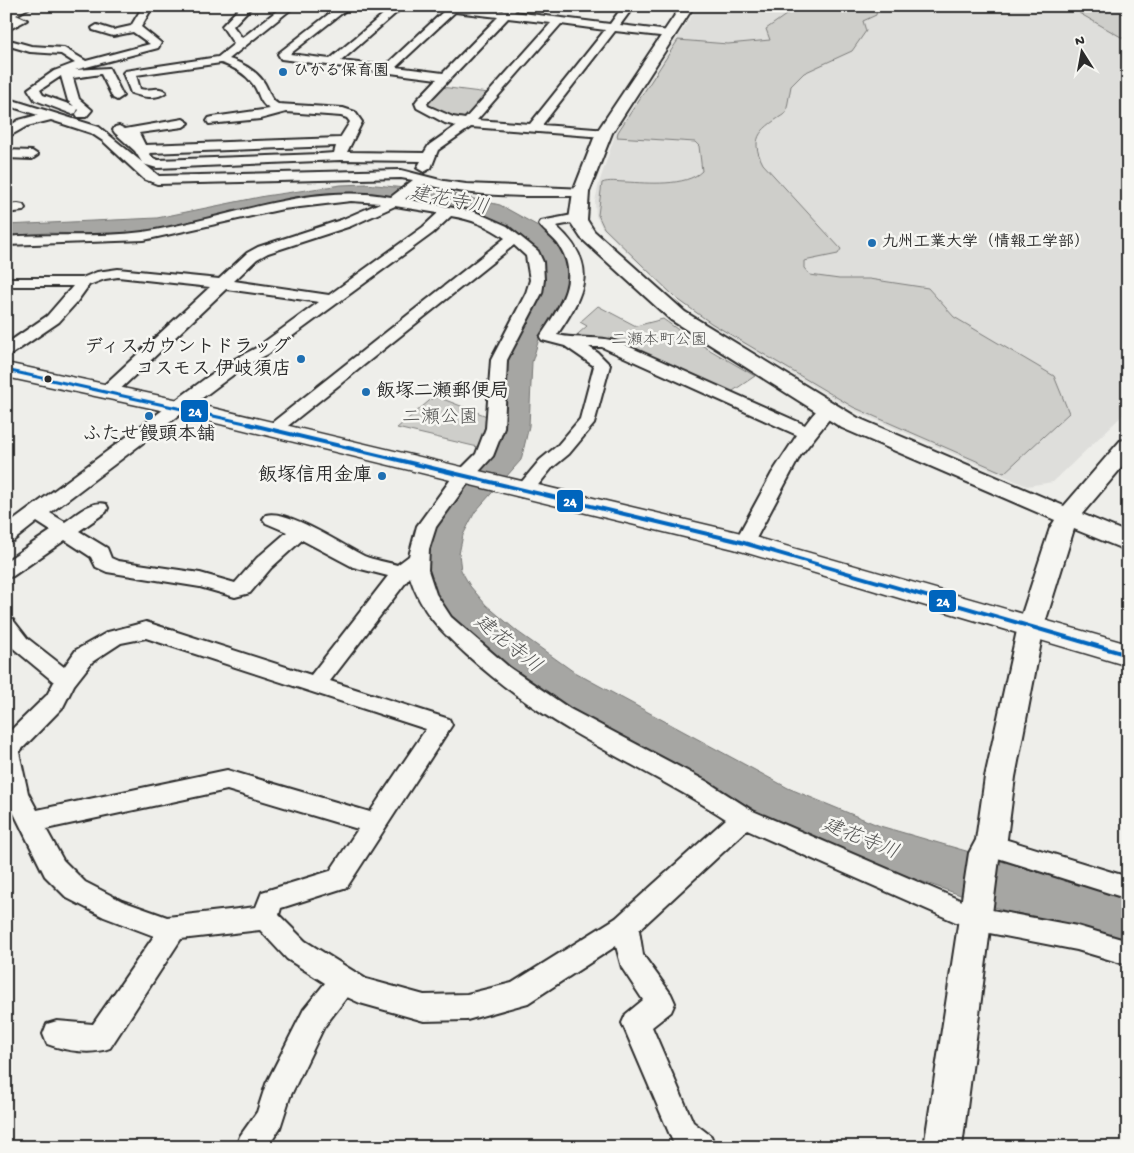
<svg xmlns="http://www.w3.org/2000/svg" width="1134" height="1153" font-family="'Gochi Hand','Klee One',sans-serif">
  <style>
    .built { fill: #dededb }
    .green { fill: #cececa; stroke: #7c7c7a }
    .water { fill: #a6a6a3; stroke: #757573 }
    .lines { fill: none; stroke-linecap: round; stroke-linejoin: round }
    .minor-casing { stroke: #2b2b2b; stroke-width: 4 }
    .tertiary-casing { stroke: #2b2b2b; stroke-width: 4 }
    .trunk-casing { stroke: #2b2b2b; stroke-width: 3 }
    .minor { fill: #f6f6f2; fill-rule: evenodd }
    .tertiary { fill: #f6f6f2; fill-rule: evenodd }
    .trunk { fill: #f6f6f2; fill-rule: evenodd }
    .bus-1-far1-casing { stroke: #f6f6f2; stroke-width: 6 }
    .bus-1-casing { stroke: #f6f6f2; stroke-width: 8 }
    .bus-1-far1 { stroke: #0065bd; stroke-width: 3 }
    .bus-1 { stroke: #0065bd; stroke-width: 4 }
    .poi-dot { fill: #1f6fb2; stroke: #f6f6f2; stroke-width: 2 }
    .bus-dot { fill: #2b2b2b; stroke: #f6f6f2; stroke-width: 2 }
    .labels { text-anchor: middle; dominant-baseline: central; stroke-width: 5; stroke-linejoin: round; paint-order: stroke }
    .far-poi-label { font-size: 16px; font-weight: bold; fill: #2b2b2b; stroke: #f6f6f2; text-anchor: start }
    .far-park-label { font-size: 16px; fill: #545453; stroke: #f6f6f2 }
    .poi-label { font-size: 19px; font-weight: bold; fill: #2b2b2b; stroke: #f6f6f2; text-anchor: end }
    .park-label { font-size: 19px; fill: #545453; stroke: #f6f6f2 }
    .water-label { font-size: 20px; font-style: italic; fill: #565655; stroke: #f6f6f2 }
    .line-badge { stroke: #f6f6f2; stroke-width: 2 }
    .badge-label { font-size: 14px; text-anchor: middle; font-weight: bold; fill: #fff }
  </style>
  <rect width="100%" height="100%" fill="#eeeeea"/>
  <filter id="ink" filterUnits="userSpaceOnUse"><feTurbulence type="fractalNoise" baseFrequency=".02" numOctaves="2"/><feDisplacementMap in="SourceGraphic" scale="10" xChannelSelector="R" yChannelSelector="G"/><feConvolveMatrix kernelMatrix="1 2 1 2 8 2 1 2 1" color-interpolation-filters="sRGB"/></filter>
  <g filter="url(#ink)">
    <polygon class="built" points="698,6 1128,6 1128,410 1053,482 1027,486 851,409 710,324 675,298 603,229 596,216 595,201 599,183 616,132"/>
    <g class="green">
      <path d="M791,6H877L876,15L863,21L866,31L852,51L804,73L791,86L786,113C763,128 748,136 763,164L841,249L838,254L804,261V268L810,275L839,279H869L928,288L954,317L1054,376L1069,413L1004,473L853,407L711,323L676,298L604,228L598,215L602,183C609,180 618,182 626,182C647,183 686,187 702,171L699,146L695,142L617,137L618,132L678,40L728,44L770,40L766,29L793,10Z"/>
      <polygon points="1128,7 1128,41 1079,13"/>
      <path d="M441,87L488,93C462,124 465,124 427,108L426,103Z"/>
      <polygon points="598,306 636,326 663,319 691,339 755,376 727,395 623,346 571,340 587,326 580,322"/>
      <polygon points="435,396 492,418 482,448 397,428"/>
    </g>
    <path class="water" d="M366,184L444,192L500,205L547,231L563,248L573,280L548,330L539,339L532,362L529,426L521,460L475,512L463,535L459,554L461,570L470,586L486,605L518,632L574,672L788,788L880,826L1128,898V947L1006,911L915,879L808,837L754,812L568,710L472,641L437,602L425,562L435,520L490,455L501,373L542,281C534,267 528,249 519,236C501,212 442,206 413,203L408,199L348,195L174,228L126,235L47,233L6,236V225L157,218L265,196L341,185Z"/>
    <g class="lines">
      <defs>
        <g id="minor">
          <polygon points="19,6 32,6 16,15 27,20 6,31 6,24 12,21 6,19 6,12"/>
          <path d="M143,6H153L141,27L161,43L158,48L75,70L109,68L123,96L117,100L113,98L101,74L73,78L79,99L92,110L86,117H78L76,114L79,110L78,109L76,113L72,114L35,100L28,89L54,71L75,63L61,54L30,52L13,47L6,49V43L13,41L31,46L64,48L86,61L150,44L133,32L113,36L93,30L92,28L97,25L113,30L131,26ZM61,76L68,101L74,106L43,95L40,90Z"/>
          <path d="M241,6H252L233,26L242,38L283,6H295L229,59C242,63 255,70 263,81C269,89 269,99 278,104L343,108L355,112L362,122L347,152L424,153L429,145L456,126L445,123L417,108L415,103L417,100L437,79L281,59L278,54L280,52L339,6H351L290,54L330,59L393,6H404L341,61L385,66L445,10L431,8L430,6H463L503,11L508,6H519L514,12L610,24L623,6H634L620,25L669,31L674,34L669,37L615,31L542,125L608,130L610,133L604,137L471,127L438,150L431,168L424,172L417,168L421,161L340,160L157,168L143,164L135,151L115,133L113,130L115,127L119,126L125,129L183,119L189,123L183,127L139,133L145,145L340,138L350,122L347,118L341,116L286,112L260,119L209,124L207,121L209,118L213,117L270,109C258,103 260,92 252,83C245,73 233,67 221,63L136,75L140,89C149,92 159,85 166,92C157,100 141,97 131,93L123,73L125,71L218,57L234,44L222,26ZM455,12L498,17L443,73L396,67ZM508,18L551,23L465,119L453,117L428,106L427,103ZM561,24L605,30L530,124L477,120ZM336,146L334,153L320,154L158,160L153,158L149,153Z"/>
          <path d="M6,98L99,127L159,176L401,170L444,181L466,184L586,189L588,192L581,196C529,196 475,198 425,184L405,199L475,212L507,226L538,251L543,262L544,280L542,293L507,360L504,428L493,456L465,487L436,527L429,549L428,570L436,594L451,617L510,668L570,709L706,781L753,811L976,907L1077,926L1128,941V965L1077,950L974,930L747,830L639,930L643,955L671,994L675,1003L671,1012L652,1027L693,1122L711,1136L715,1147H677L673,1142L622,1023L626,1014L643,1000L622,968L616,946L528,1003L467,1020L424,1021L360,1003L347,997L324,1027L290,1097L280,1128L268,1147H236L240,1136L257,1112L266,1084L304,1009L325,983L287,959L260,930L181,939L110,1048C92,1055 65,1051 47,1044L43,1034L47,1024L57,1021L93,1024L154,936L104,917L67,898L45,876L6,797V735L47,695L54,682L13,648L6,640V618L13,620L27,638L64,667L76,650L108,632L146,622L311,675L388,576L353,567L302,540L271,568L250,593L235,597L200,587L107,572L96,567L91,557L65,540L13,576L6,578V561L51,531L37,522L13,541L6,542V526L206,378L233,360L256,348L319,302L226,289L113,396H101L99,392L101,388L210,287L118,277L105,279L89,285L76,303L59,322L12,354L6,356V344L47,316L73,286H6V278H82L97,272L118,269L219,279L247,253L258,247L341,220L380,203L351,201L283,209L144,240L6,245V237C52,233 98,238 143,232C225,220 307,182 391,197L413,180L401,178L157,184L144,179L103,141L91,133L51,120L27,126L6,138V128L19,120L38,115L6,105ZM395,206L438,213L423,227L329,295L234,281L257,259L268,253L351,226ZM451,216C470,219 489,226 505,238L264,429L267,433L273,434L279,433L514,245L526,256L530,280L526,293L491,360L486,428L476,454L451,479L417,526L409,556L397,565C387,562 374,560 364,556C342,545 288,509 266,515L263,519L266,523L287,532L257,558L235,583L200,573L118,561L111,558L107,548L79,531L106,512L108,508L106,504C91,500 77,514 65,522L50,513L218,386L245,366L268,354L433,233ZM410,577C421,612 440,630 467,655C494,679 523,702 555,721C611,756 671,783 726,819L616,918L512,983L467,994L424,995L366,979L305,941L279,915L281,908L347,887L452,725L449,719L330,681ZM146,638L426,729L370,812L227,770L37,810L28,793L19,752L63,707L74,685L92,662L121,643ZM227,790L358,829L330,871L262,892L256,907L167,917L122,901L85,882L63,860L46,829Z"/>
          <polygon points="6,150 32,151 38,155 32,159 6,158"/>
          <polygon points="18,204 23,205 25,208 23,211 6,213 6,205"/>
          <path d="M578,214L583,215L585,218L583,221L556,226C600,265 585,293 557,335C579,340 600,335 621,343L805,425C813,415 820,402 834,405L837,409L800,456L751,548L744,550L737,548L734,543L772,473L797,435L602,347H589L598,353L610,365L594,424L569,454L552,468L530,495L523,497L516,495L514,491L540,460L557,446L580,419L594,366L565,346L542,340L540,337C558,309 581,280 560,247C555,238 545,233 539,224L541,221Z"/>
          <polygon points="991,835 1128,877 1128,899 982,853 979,846 982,839"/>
        </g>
        <polygon id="tertiary" points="681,6 694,6 612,133 589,192 587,220 594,231 685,312 858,418 1064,506 1120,441 1128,439 1128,460 1082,514 1128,533 1128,551 1074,529 1044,626 1015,777 1006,846 999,859 962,1147 924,1147 969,853 976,840 985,777 1018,626 1050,528 1055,520 842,428 671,320 581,238 569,220 573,192 596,133"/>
        <polygon id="trunk" points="6,363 179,400 737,532 1128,644 1128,666 734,549 179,414 6,377"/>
      </defs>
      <use href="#minor" class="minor-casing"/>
      <use href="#tertiary" class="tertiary-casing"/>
      <use href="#trunk" class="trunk-casing"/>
      <use href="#minor" class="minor"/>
      <use href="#tertiary" class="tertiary"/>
      <use href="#trunk" class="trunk"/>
      <defs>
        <polyline id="bus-1-far1" points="6,370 254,425"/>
        <polyline id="bus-1" points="248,424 737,541 1128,655"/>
      </defs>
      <use href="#bus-1-far1" class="bus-1-far1-casing"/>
      <use href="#bus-1" class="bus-1-casing"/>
      <use href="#bus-1-far1" class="bus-1-far1"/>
      <use href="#bus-1" class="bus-1"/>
    </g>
  </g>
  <g class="poi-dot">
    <circle cx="283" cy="72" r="5"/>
    <circle cx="872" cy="243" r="5"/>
    <circle cx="301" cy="359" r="5"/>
    <circle cx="366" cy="392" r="5"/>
    <circle cx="149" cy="416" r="5"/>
    <circle cx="382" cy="476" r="5"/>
  </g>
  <circle class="bus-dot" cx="48" cy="379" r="4.5"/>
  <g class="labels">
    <g class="far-poi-label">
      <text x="293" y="72">ひかる保育園</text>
      <text x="882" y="243">九州工業大学（情報工学部）</text>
    </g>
    <g class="far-park-label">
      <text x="659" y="341">二瀬本町公園</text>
    </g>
    <g class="poi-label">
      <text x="291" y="348">ディスカウントドラッグ<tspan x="291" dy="22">コスモス 伊岐須店</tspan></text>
      <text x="376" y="392" text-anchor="start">飯塚二瀬郵便局</text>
      <text x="149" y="435" text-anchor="middle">ふたせ饅頭本舗</text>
      <text x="372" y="476">飯塚信用金庫</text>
    </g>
    <g class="park-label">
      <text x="440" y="418">二瀬公園</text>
    </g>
    <g class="water-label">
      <text transform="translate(449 202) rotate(11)">建花寺川</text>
      <text transform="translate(507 645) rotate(39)">建花寺川</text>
      <text transform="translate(860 840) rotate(22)">建花寺川</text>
    </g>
  </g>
  <g class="line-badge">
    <rect x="180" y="399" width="29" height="24" rx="5" fill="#0065bd"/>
    <rect x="556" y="489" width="28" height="24" rx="5" fill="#0065bd"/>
    <rect x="928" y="589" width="29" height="24" rx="5" fill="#0065bd"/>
  </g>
  <g class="badge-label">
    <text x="195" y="416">24</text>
    <text x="570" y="506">24</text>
    <text x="943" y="606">24</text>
  </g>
  <rect width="1134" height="1153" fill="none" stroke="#f6f6f2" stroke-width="25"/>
  <rect x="12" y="12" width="1109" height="1128" fill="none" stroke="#2b2b2b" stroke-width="2" filter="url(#ink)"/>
  <g transform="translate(1082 52) rotate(349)" stroke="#f6f6f2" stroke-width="4" paint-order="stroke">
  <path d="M0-4L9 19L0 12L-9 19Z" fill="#2b2b2b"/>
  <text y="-8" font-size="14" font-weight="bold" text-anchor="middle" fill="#2b2b2b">N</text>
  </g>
</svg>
